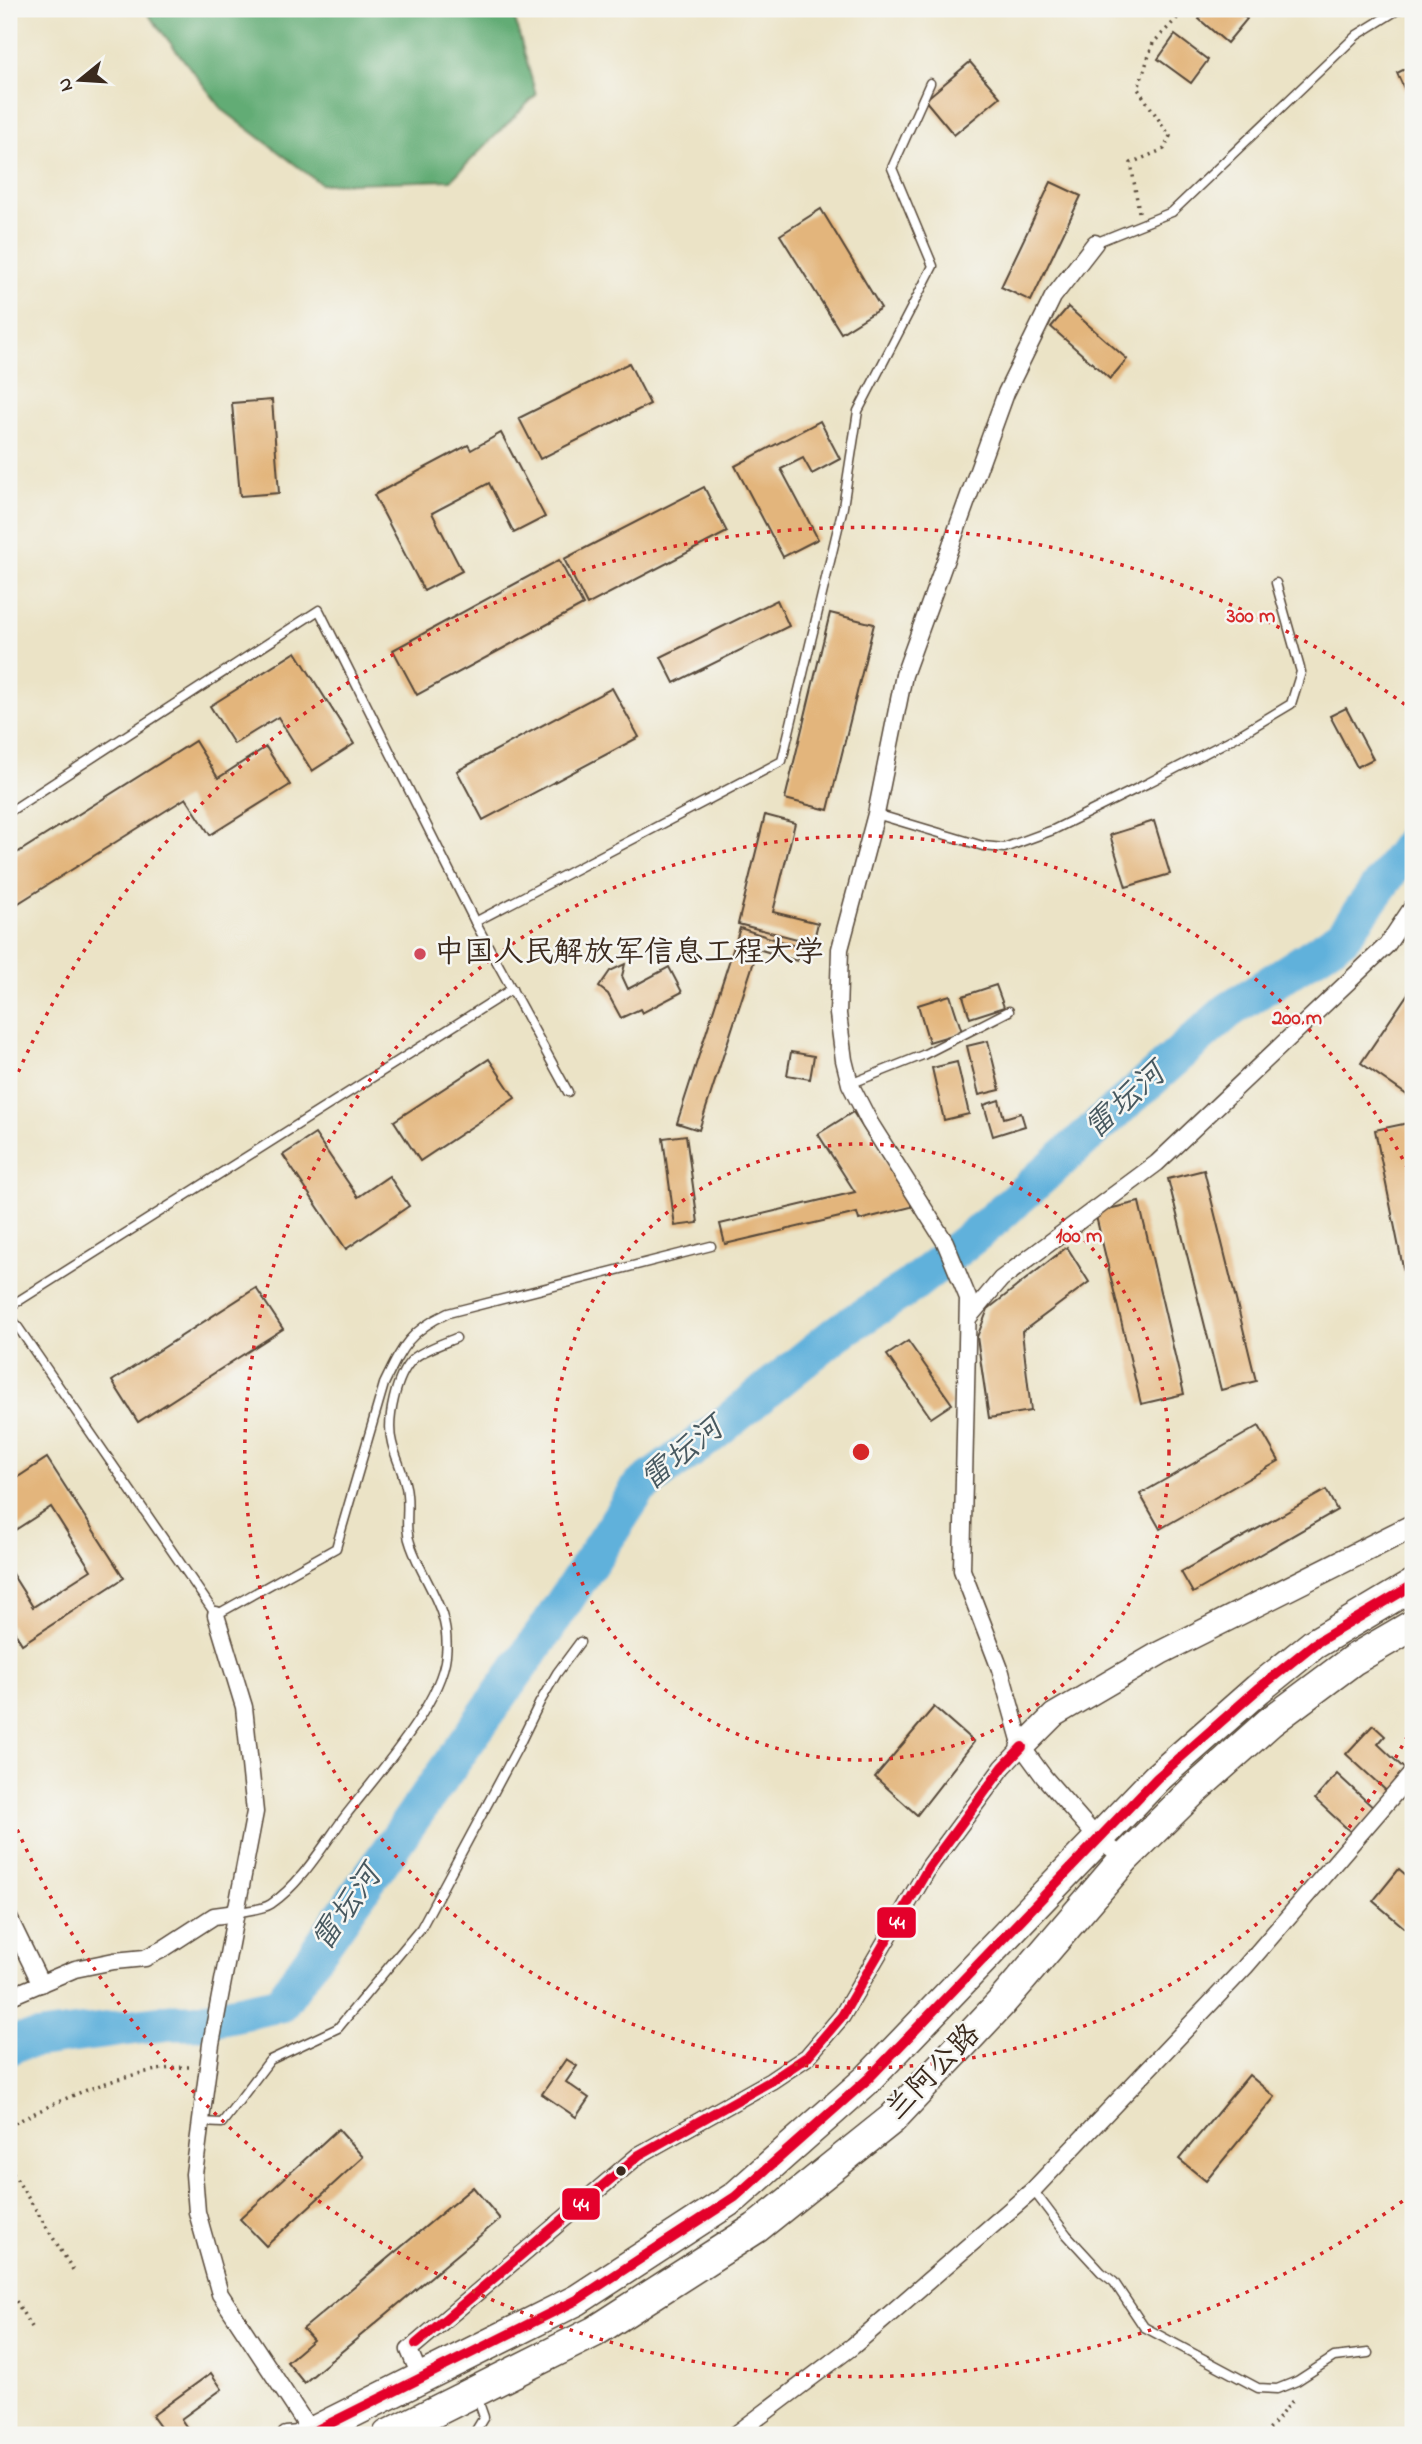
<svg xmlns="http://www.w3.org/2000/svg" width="1422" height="2444" font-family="'Indie Flower','LXGW WenKai TC',sans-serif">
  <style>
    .forest { fill: #62ac74; stroke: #4e6b49; stroke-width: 2 }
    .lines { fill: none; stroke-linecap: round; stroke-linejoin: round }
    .river { stroke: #60b1db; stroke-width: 37 }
    .building { fill: #e3b57b }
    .lane-casing { stroke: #554637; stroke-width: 11 }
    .street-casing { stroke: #554637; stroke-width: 19 }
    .secondary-casing { stroke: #554637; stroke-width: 26 }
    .highway-casing { stroke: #554637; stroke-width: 33 }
    .path { stroke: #554637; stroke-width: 3.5; stroke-dasharray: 2 5; stroke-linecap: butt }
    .lane { stroke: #fff; stroke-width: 8 }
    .street { stroke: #fff; stroke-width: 16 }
    .secondary { stroke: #fff; stroke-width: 23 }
    .highway { stroke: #fff; stroke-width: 30 }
    .bus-1-casing { stroke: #f6f6f2; stroke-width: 16 }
    .bus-1 { stroke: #e4002b; stroke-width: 10 }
    .ring { fill: none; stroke: #d62828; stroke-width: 3.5; stroke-dasharray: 3.5 7 }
    .poi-dot { fill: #d1495b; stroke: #f6f6f2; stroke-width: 2.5 }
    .bus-dot { fill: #3b2a1e; stroke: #f6f6f2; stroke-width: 2.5 }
    .labels { text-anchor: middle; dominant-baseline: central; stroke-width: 5; stroke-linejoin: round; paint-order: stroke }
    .poi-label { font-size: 30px; fill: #3b2a1e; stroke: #f6f6f2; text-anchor: start }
    .street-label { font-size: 30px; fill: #3b2a1e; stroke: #f6f6f2 }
    .water-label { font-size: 32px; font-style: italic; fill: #485960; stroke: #f6f6f2 }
    .centre { fill: #d62828; stroke: #f6f6f2; stroke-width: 3.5 }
    .ring-label { font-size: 21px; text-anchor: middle; font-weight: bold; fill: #d62828; stroke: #f6f6f2; stroke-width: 5; stroke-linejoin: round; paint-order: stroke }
    .line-badge { stroke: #f6f6f2; stroke-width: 2.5 }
    .badge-label { font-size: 19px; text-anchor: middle; font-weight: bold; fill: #fff }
  </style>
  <rect width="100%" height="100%" fill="#f6f6f2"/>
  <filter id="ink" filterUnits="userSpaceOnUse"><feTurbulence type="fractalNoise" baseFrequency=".0143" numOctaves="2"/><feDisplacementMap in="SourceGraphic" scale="14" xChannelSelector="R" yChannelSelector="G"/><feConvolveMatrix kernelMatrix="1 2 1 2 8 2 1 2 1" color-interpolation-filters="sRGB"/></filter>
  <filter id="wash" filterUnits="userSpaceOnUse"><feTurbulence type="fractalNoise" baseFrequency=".00686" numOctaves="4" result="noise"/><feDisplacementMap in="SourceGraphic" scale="28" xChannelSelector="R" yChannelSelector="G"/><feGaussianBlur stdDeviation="1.57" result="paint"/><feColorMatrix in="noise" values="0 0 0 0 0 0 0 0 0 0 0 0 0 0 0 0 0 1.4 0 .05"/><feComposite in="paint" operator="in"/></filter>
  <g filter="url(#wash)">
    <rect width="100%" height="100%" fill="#ebe3c6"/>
    <polygon class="forest" points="144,9 512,9 536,95 451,180 321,184 223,110"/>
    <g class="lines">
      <polyline class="river" points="9,2047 18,2042 170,2022 194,2022 280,2004 545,1631 639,1488 715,1432 837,1333 909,1287 986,1226 1228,1011 1343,936 1413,840"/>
    </g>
    <g id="blocks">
      <g class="building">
        <polygon points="1207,9 1235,9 1247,19 1227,43 1199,19"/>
        <polygon points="1175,35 1208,60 1191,83 1158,59"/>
        <polygon points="970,62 1000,97 954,135 925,100"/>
        <polygon points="1413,65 1413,108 1397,73"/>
        <polygon points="1051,182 1081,196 1031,301 1001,287"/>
        <polygon points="821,209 881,308 841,333 780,235"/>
        <polygon points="1068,307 1127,359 1110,379 1051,327"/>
        <polygon points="629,363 650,404 540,459 519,418"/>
        <polygon points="272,400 279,493 240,496 232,403"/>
        <polygon points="820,421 840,459 812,474 803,458 781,469 818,539 783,557 735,466"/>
        <polygon points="501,433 545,517 514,533 489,483 432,513 462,571 424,591 374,495 468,445 471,450"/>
        <polygon points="704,487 727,532 587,605 564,559"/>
        <polygon points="559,560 583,605 417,695 393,650"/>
        <polygon points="777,600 789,626 674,683 661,657"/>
        <polygon points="830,613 874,624 828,810 785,799"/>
        <polygon points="296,652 354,744 312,771 278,717 234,744 210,706"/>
        <polygon points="612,688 639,737 483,820 457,771"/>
        <polygon points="1346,708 1373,759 1357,767 1330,716"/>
        <polygon points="195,741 218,778 266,747 290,785 210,835 186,798 9,909 9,858"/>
        <polygon points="765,815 795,823 773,912 818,923 813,943 738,924"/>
        <polygon points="1154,821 1170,874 1126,887 1110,835"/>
        <polygon points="740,928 801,948 797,961 758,949 699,1130 677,1123"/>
        <polygon points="625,964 622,976 628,989 669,967 682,992 642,1013 640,1009 621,1018 608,994 599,987 610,971"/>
        <polygon points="996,985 1004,1007 970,1018 963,996"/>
        <polygon points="1413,986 1413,1085 1407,1095 1361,1063"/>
        <polygon points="950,995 962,1032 929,1042 918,1005"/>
        <polygon points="988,1041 1000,1090 979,1095 967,1046"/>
        <polygon points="791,1052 814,1056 810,1079 787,1075"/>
        <polygon points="489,1059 515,1098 420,1161 394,1121"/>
        <polygon points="957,1062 969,1114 944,1120 932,1068"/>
        <polygon points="999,1100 1004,1118 1021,1113 1025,1126 993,1136 984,1105"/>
        <polygon points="853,1112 911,1203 911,1207 859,1220 857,1213 725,1244 720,1224 855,1192 818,1134"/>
        <polygon points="1413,1122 1413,1312 1412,1312 1375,1130"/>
        <polygon points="315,1134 358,1197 389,1176 409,1206 346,1249 283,1155"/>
        <polygon points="686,1135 698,1223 675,1226 663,1138"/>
        <polygon points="1204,1170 1256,1381 1221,1390 1168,1179"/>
        <polygon points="1139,1202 1184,1394 1141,1404 1095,1212"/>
        <polygon points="1067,1247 1089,1282 1022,1332 1031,1411 989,1418 977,1337 988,1309"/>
        <polygon points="256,1288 283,1329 138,1422 112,1381"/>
        <polygon points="908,1341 952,1404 931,1418 887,1355"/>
        <polygon points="1259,1426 1279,1461 1160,1529 1140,1494"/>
        <polygon points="47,1458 124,1578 22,1644 9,1623 9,1569 33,1607 91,1570 51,1507 9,1534 9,1483"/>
        <polygon points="1326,1490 1337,1510 1193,1593 1181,1572"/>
        <polygon points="934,1707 974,1742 917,1815 875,1777"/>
        <polygon points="1373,1725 1385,1736 1378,1744 1411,1775 1392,1796 1346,1754"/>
        <polygon points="1337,1774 1376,1810 1354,1835 1315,1799"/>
        <polygon points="1399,1869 1413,1881 1413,1935 1373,1901"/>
        <polygon points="566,2059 577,2066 566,2082 589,2098 576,2117 542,2094"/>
        <polygon points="1249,2075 1275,2097 1206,2181 1179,2159"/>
        <polygon points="338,2129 363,2157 266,2246 240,2219"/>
        <polygon points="473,2187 500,2219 304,2383 287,2362 313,2340 303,2329"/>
        <polygon points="211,2373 222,2389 181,2419 192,2435 166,2435 152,2416"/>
      </g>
    </g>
  </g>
  <g filter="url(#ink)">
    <use href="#blocks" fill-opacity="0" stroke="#554637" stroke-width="2"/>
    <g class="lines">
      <defs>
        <g id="lane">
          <polyline points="1095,243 1172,212 1357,35 1399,9"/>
          <polyline points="9,812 319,610 475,922 568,1092"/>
          <polyline points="876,814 983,846 1004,848 1053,830 1148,783 1236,737 1291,704 1301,672 1276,583"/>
          <polyline points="475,922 782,761 843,507 858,411 933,266 892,168 930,83"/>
          <polyline points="850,1084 923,1055 1009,1011"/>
          <polyline points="9,1307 512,989"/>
          <path d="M9,1314L216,1615L336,1548L384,1384C402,1347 409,1331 448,1313L711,1246"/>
          <path d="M236,1913C246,1910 262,1910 271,1904C302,1883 324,1844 346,1815C377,1775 441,1704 446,1655C451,1610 425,1585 411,1546C404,1529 409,1512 407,1494C406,1477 396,1460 392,1443C386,1421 396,1375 413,1359C421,1351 444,1343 456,1338"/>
          <polyline points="200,2122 222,2123 270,2060 338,2028 421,1928 517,1749 540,1702 557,1673 580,1642"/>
          <polyline points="1033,2190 1067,2235 1101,2272 1114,2282 1144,2327 1258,2388 1277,2389 1297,2381 1334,2357 1368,2353"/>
          <polyline points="473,2435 484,2417 477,2397"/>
        </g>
        <g id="street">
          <polyline points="1095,243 1053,297 1006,393 904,675 876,814 840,949 838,1014 844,1060 850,1084 870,1123 945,1242 968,1298 962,1570 1000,1669 1022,1747 1044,1777 1098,1839 1125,1858"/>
          <polyline points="969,1317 1001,1279 1157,1163 1387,945 1413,906"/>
          <polyline points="216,1615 244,1707 255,1812 211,2044 194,2174 197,2212 220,2294 313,2435"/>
          <polyline points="9,1918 41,1984"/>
          <polyline points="9,1997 75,1969 114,1961 145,1958 163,1949 214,1916 236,1913"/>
          <polyline points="420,2376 409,2350 639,2155 771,2081 807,2057 842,2016 929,1867 1003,1767 1022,1747"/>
          <polyline points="286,2435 312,2433"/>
          <polyline points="735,2435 853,2346 1033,2190 1245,1967 1413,1772"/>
        </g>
        <polyline id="secondary" points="1022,1747 1054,1715 1160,1653 1413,1526"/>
        <g id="highway">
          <polyline points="307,2435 577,2300 735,2197 869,2078 1157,1778 1258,1689 1314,1644 1413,1585"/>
          <polyline points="388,2435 594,2332 756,2228 892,2119 1001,2003 1125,1858 1194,1790 1270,1722 1353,1660 1413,1625"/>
        </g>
      </defs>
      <use href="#lane" class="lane-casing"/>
      <use href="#street" class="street-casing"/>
      <use href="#secondary" class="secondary-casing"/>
      <use href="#highway" class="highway-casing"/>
      <g class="path">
        <polyline points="1139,212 1131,163 1164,149 1170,136 1138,89 1153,43 1186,9"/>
        <path d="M9,2126C63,2098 130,2067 192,2067"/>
        <polyline points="9,2167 75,2273"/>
        <polyline points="9,2289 31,2327"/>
        <polyline points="1264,2435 1294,2399"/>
      </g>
      <use href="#lane" class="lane"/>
      <use href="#street" class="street"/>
      <use href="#secondary" class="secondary"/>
      <use href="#highway" class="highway"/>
      <defs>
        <g id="bus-1">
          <polyline points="416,2344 639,2155 771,2081 807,2057 842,2016 929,1867 1003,1767 1022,1747"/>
          <polyline points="307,2435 577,2300 735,2197 869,2078 1157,1778 1258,1689 1314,1644 1413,1585"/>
        </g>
      </defs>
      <use href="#bus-1" class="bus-1-casing"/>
      <use href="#bus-1" class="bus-1"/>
    </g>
  </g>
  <g class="ring">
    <circle cx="861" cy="1452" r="308"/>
    <path d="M1412 1727A616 616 0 1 1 1412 1177"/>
    <path d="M1411 2195A924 924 0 0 1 10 1813M10 1091A924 924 0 0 1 1411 709"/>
  </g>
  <circle class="poi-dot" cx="420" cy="954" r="7"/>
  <circle class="bus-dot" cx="621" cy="2171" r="6"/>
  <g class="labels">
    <g class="poi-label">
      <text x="434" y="954">中国人民解放军信息工程大学</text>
    </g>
    <g class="street-label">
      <text transform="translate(934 2073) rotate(-46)">兰阿公路</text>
    </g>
    <g class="water-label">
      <text transform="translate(1126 1102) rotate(-42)">雷坛河</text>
      <text transform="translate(683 1455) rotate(-39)">雷坛河</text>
      <text transform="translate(348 1909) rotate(-55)">雷坛河</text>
    </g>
  </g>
  <circle cx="861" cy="1452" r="10" class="centre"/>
  <g class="ring-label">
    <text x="1251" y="622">300 m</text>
    <text x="1297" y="1024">200 m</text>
    <text x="1079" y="1242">100 m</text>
  </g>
  <g class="line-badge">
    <rect x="876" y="1906" width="41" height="33" rx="7" fill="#e4002b"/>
    <rect x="561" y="2187" width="40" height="34" rx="7" fill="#e4002b"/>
  </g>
  <g class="badge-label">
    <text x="897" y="1929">44</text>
    <text x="581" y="2211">44</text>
  </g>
  <rect width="1422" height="2444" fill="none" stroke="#f6f6f2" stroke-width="35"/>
  <g transform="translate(80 80) rotate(252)" stroke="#f6f6f2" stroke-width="5" paint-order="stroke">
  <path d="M0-5L12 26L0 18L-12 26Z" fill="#3b2a1e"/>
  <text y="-10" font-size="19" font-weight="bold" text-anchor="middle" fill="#3b2a1e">N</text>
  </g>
</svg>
